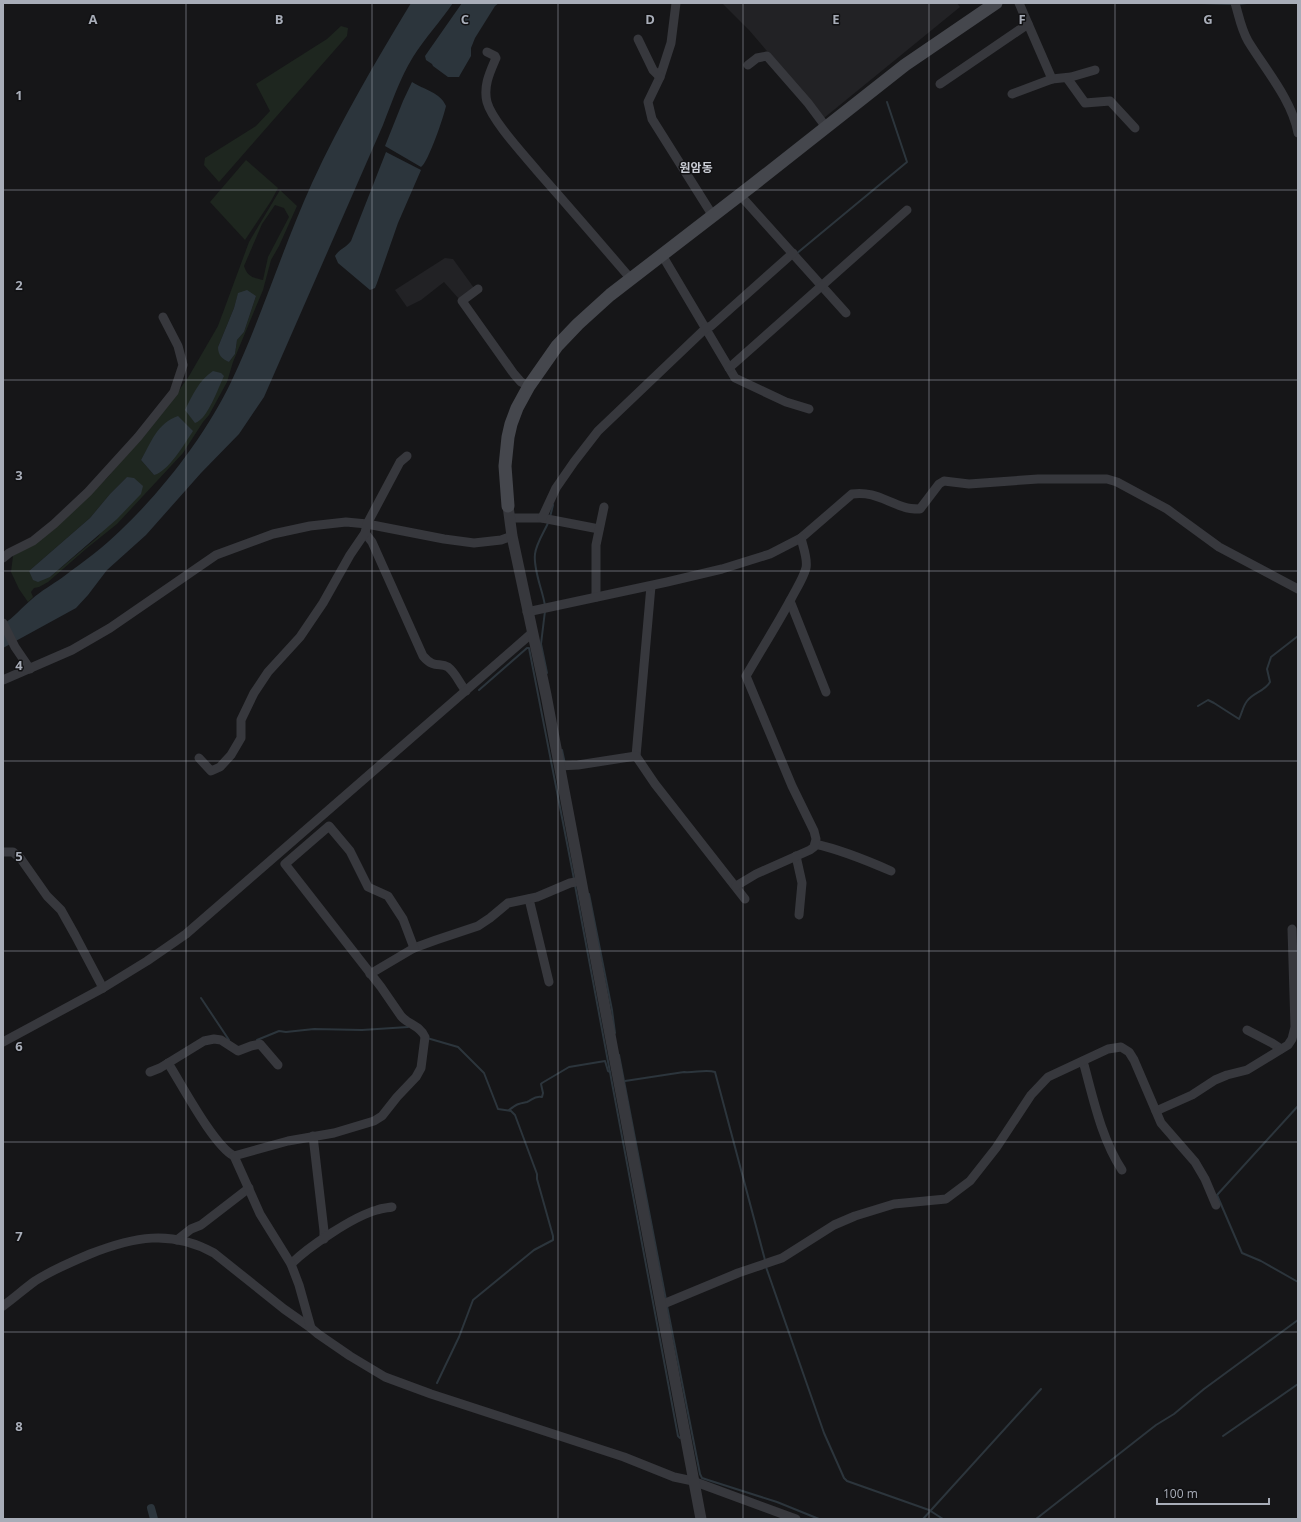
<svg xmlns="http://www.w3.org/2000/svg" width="1301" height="1522" font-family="'Open Sans','Noto Sans KR',sans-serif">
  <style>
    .built { fill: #222225 }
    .green { fill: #1e261f; fill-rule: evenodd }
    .water { fill: #2c353c }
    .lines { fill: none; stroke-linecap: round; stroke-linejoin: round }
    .stream { stroke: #2c353c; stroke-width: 2 }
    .canal { stroke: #2c353c; stroke-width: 8 }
    .minor { stroke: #37383d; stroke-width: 9 }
    .tertiary { stroke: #37383d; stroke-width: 11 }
    .secondary { stroke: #45474d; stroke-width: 13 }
    .grid { fill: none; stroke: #a8adb8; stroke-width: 1; stroke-opacity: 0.55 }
    .labels { text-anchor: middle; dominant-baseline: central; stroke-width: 3; stroke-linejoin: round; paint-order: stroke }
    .quarter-label { font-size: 12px; font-weight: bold; fill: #c9ccd4; stroke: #111113 }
    .grid-label { font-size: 13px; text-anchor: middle; font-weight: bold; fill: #a8adb8; stroke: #111113; stroke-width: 3; stroke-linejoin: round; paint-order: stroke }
  </style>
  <rect width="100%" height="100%" fill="#161618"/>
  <g class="built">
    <polygon points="722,3 957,3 960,7 824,118 749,30"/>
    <polygon points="445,258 453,259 474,288 459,299 444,282 421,300 407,307 395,290"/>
  </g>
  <g class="green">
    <polygon points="341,26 348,28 347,36 219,182 204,165 205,158 256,126 270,111 256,84 327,39"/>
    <polygon points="246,160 278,188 271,201 245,240 210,202"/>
    <path d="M280,190L297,206L279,246L271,260L263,290L233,362L227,382L209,415L203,422L183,453L117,524L87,548L48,582L39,587L34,588L31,592L33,597L28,602L19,589L11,572L13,556L51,532L107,478L168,406L189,376L218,326L249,242ZM275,205L284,208L289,217L268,257L263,280C253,278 247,276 244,266L262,224ZM238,294L256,296L244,332L237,340L235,354L229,362L218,347L234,308ZM151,443L154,475L141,460ZM127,477L99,536L50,577L29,571L90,518L110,494Z"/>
  </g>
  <g class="water">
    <path d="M411,3H453C440,22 425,38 413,57C400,78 392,102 383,125L264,397L239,434L201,473L146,535L107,570L88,595L76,608L3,648V624C14,618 22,607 32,599C41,591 53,584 63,577C83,562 104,547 122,529C164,489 207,433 232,380C262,316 283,247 312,183C341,120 376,61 411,3Z"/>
    <polygon points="462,3 499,3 495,6 475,38 471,48 471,56 460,75 459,77 448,77 433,66 432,64 426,60 425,56"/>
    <path d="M412,82C423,89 441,93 446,106C444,116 428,163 421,167L385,146L403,101Z"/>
    <path d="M386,152L421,170L398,223L377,283L375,288L370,290L338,263L335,256C339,249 346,248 351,241Z"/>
    <path d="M247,290L256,296L244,332L237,340L235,354L229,362C222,359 218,355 218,347L234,308L238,293Z"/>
    <path d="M213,371L221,373L224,376C218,388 208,419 195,423L185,410C192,396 199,380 213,371Z"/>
    <path d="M178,416L193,431C185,443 168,472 154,475L141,460C151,443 157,423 178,416Z"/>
    <polygon points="127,477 134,478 143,486 141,494 117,519 50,577 38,582 33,580 29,571 90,518 110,494"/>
  </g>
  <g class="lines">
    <g class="stream">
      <polyline points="1201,3 1233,4"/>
      <polyline points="1238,4 1247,3"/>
      <polyline points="796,254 907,162 887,102"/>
      <polyline points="550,517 553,505"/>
      <path d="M545,606C543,591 533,570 535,554C536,544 544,532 548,523"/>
      <polyline points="545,611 541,644 547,673"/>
      <polyline points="479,690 527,648 529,648 574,879"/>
      <path d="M1198,706L1208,700L1214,703L1239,719C1242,713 1243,706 1247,701C1253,693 1265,691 1270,682L1267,669L1271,657L1298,636"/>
      <polyline points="562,750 565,764"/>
      <polyline points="575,885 678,1436 680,1438"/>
      <polyline points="589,894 612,1010 615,1033"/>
      <polyline points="201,998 229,1040"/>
      <polyline points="427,1038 458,1047 484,1073 498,1109 511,1111 515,1115 537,1174 537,1179 553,1236 553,1240 534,1250 473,1300 459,1337 437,1383"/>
      <polyline points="257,1040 279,1031 286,1032 314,1029 362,1030 408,1027"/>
      <polyline points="619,1055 666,1300"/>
      <path d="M625,1081L684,1072C694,1073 706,1069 715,1072L765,1260"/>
      <polyline points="1298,1106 1217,1195 1242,1253 1261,1261 1298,1282"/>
      <path d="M509,1110C517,1104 517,1104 527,1102C532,1100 535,1095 542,1097L543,1093L541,1084L542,1083L569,1067L605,1061L608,1071L610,1072"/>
      <polyline points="766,1267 824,1433 844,1478 847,1481 929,1510 943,1519"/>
      <polyline points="667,1306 700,1474 702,1478 708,1480 777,1502 819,1519"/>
      <polyline points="1223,1436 1298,1384"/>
      <polyline points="923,1519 1041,1389"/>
      <polyline points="1036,1519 1156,1425 1174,1414 1204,1389 1298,1320"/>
    </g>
    <polyline class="canal" points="151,1508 154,1519"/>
    <g class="minor">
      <polyline points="676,3 671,43 660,77 648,102 652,119 713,216"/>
      <polyline points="1019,3 1052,79"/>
      <path d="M1235,3C1239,16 1241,29 1248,41C1265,69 1292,100 1298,133"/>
      <polyline points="638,39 653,70 660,77"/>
      <path d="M487,52L495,56L496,58C490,72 483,86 487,102C492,121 526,157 539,173C570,208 600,243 631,279"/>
      <polyline points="748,65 757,58 767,56 808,103 826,127"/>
      <polyline points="1067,78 1085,103 1110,101 1135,128"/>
      <polyline points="940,84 1028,24"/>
      <polyline points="1012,94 1052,79 1071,77 1095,70"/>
      <polyline points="740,195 846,313"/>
      <polyline points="662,255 735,378 786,402 809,409"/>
      <polyline points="478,289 462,301 514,374 521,382 529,386"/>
      <polyline points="729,368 907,210"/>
      <polyline points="510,518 542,518 599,529"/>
      <polyline points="542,518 556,488 574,462 598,431 706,328 711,326 793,253"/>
      <path d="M365,533L372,542L423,656C434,669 440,662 448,667C456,673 459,683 466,691"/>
      <polyline points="3,558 9,553 33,541 54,524 88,492 138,437 174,392 183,365 178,346 163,317"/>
      <polyline points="651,586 636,756 655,784 745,899"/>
      <polyline points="596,597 596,545 604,507"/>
      <polyline points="790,601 826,692"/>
      <path d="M527,612L667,582L722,569L770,554L801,538L852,494C873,491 885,501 904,507C909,509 915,509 920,509L939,484L944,481L969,484L1038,479H1107L1117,482L1167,509L1219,547L1298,589"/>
      <polyline points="3,623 15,647 30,669"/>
      <polyline points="3,680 72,650 110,628 216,555 273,534 310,526 346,522 367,524 444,539 474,543 501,540 512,536"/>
      <polyline points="199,758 211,771 220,767 231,755 241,738 241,720 254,693 268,672 300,637 323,603 350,555 365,533 367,524 400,462 407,456"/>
      <polyline points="559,766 578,765 636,756"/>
      <path d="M815,844C842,850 866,860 891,871"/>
      <polyline points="3,852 13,852 21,859 47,896 61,910 75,935 103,988"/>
      <polyline points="796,856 802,883 799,915"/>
      <path d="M736,886L756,874L810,850L814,847L816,839L814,831L792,786L746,676C761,650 777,625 791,599C796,589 803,579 806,568C808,559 803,547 801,538"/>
      <polyline points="529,899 549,982"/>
      <polyline points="370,974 414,948 436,940 478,926 490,918 508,903 537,897 570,883 581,881"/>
      <polyline points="1247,1030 1272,1043 1281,1049"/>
      <polyline points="3,1042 103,988 147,961 186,934 532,633"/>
      <path d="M1083,1061C1093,1097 1101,1138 1122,1170"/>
      <path d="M168,1063C182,1085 214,1146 234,1156"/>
      <polyline points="150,1072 160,1068 204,1041 214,1039 221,1040 238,1051 251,1046 260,1044 278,1065"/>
      <polyline points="1156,1111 1192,1095 1215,1080 1227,1075 1247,1070 1288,1045 1292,1039 1295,1027 1292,929"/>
      <polyline points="313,1136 324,1231 324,1239"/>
      <polyline points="177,1240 191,1229 201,1225 249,1188"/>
      <path d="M291,1264C308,1247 354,1216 377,1210C382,1208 387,1208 392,1207"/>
      <polyline points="661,1305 738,1273 782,1258 834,1225 855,1216 894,1204 946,1199 970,1181 996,1148 1031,1095 1048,1077 1108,1049 1121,1047 1129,1052 1134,1060 1161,1123 1195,1162 1205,1179 1216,1205"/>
      <path d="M3,1306C14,1298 24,1289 35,1281C52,1270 71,1262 90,1254C133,1237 171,1229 214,1253L284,1309L311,1328L318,1334L350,1356L385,1377L431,1394L624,1457L674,1477L693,1481L796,1519"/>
      <path d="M311,1328L299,1285L291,1264L260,1214L234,1156L288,1141L334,1133L374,1121L382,1116L397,1097L416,1077L421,1068L425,1037C421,1026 407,1024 401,1016L381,987L285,864L329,826L350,851L368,887L388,896L403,919L414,948"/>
    </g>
    <polyline class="tertiary" points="508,506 512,536 546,695 574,843 701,1519"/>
    <polyline class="secondary" points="508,506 505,466 508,437 511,424 517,408 529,386 557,346 578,324 610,295 754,184 905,65 996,3"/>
  </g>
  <path class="grid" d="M186,3V1519M372,3V1519M558,3V1519M743,3V1519M929,3V1519M1115,3V1519M3,190H1298M3,380H1298M3,571H1298M3,761H1298M3,951H1298M3,1142H1298M3,1332H1298"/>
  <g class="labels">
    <g class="quarter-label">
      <text x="696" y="167">원암동</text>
    </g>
  </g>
  <g class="grid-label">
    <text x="93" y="24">A</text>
    <text x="279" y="24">B</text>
    <text x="465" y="24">C</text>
    <text x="650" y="24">D</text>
    <text x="836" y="24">E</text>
    <text x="1022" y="24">F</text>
    <text x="1208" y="24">G</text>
    <text x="19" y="100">1</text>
    <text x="19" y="290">2</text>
    <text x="19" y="480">3</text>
    <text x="19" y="670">4</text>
    <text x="19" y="861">5</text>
    <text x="19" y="1051">6</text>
    <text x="19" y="1241">7</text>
    <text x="19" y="1431">8</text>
  </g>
  <rect width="1301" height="1522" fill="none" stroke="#a8adb8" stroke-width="8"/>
  <path d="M1157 1498v6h112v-6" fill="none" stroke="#a8adb8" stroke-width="2"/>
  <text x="1163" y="1498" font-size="12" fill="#a8adb8" stroke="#111113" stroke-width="3" paint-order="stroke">100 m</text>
</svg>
